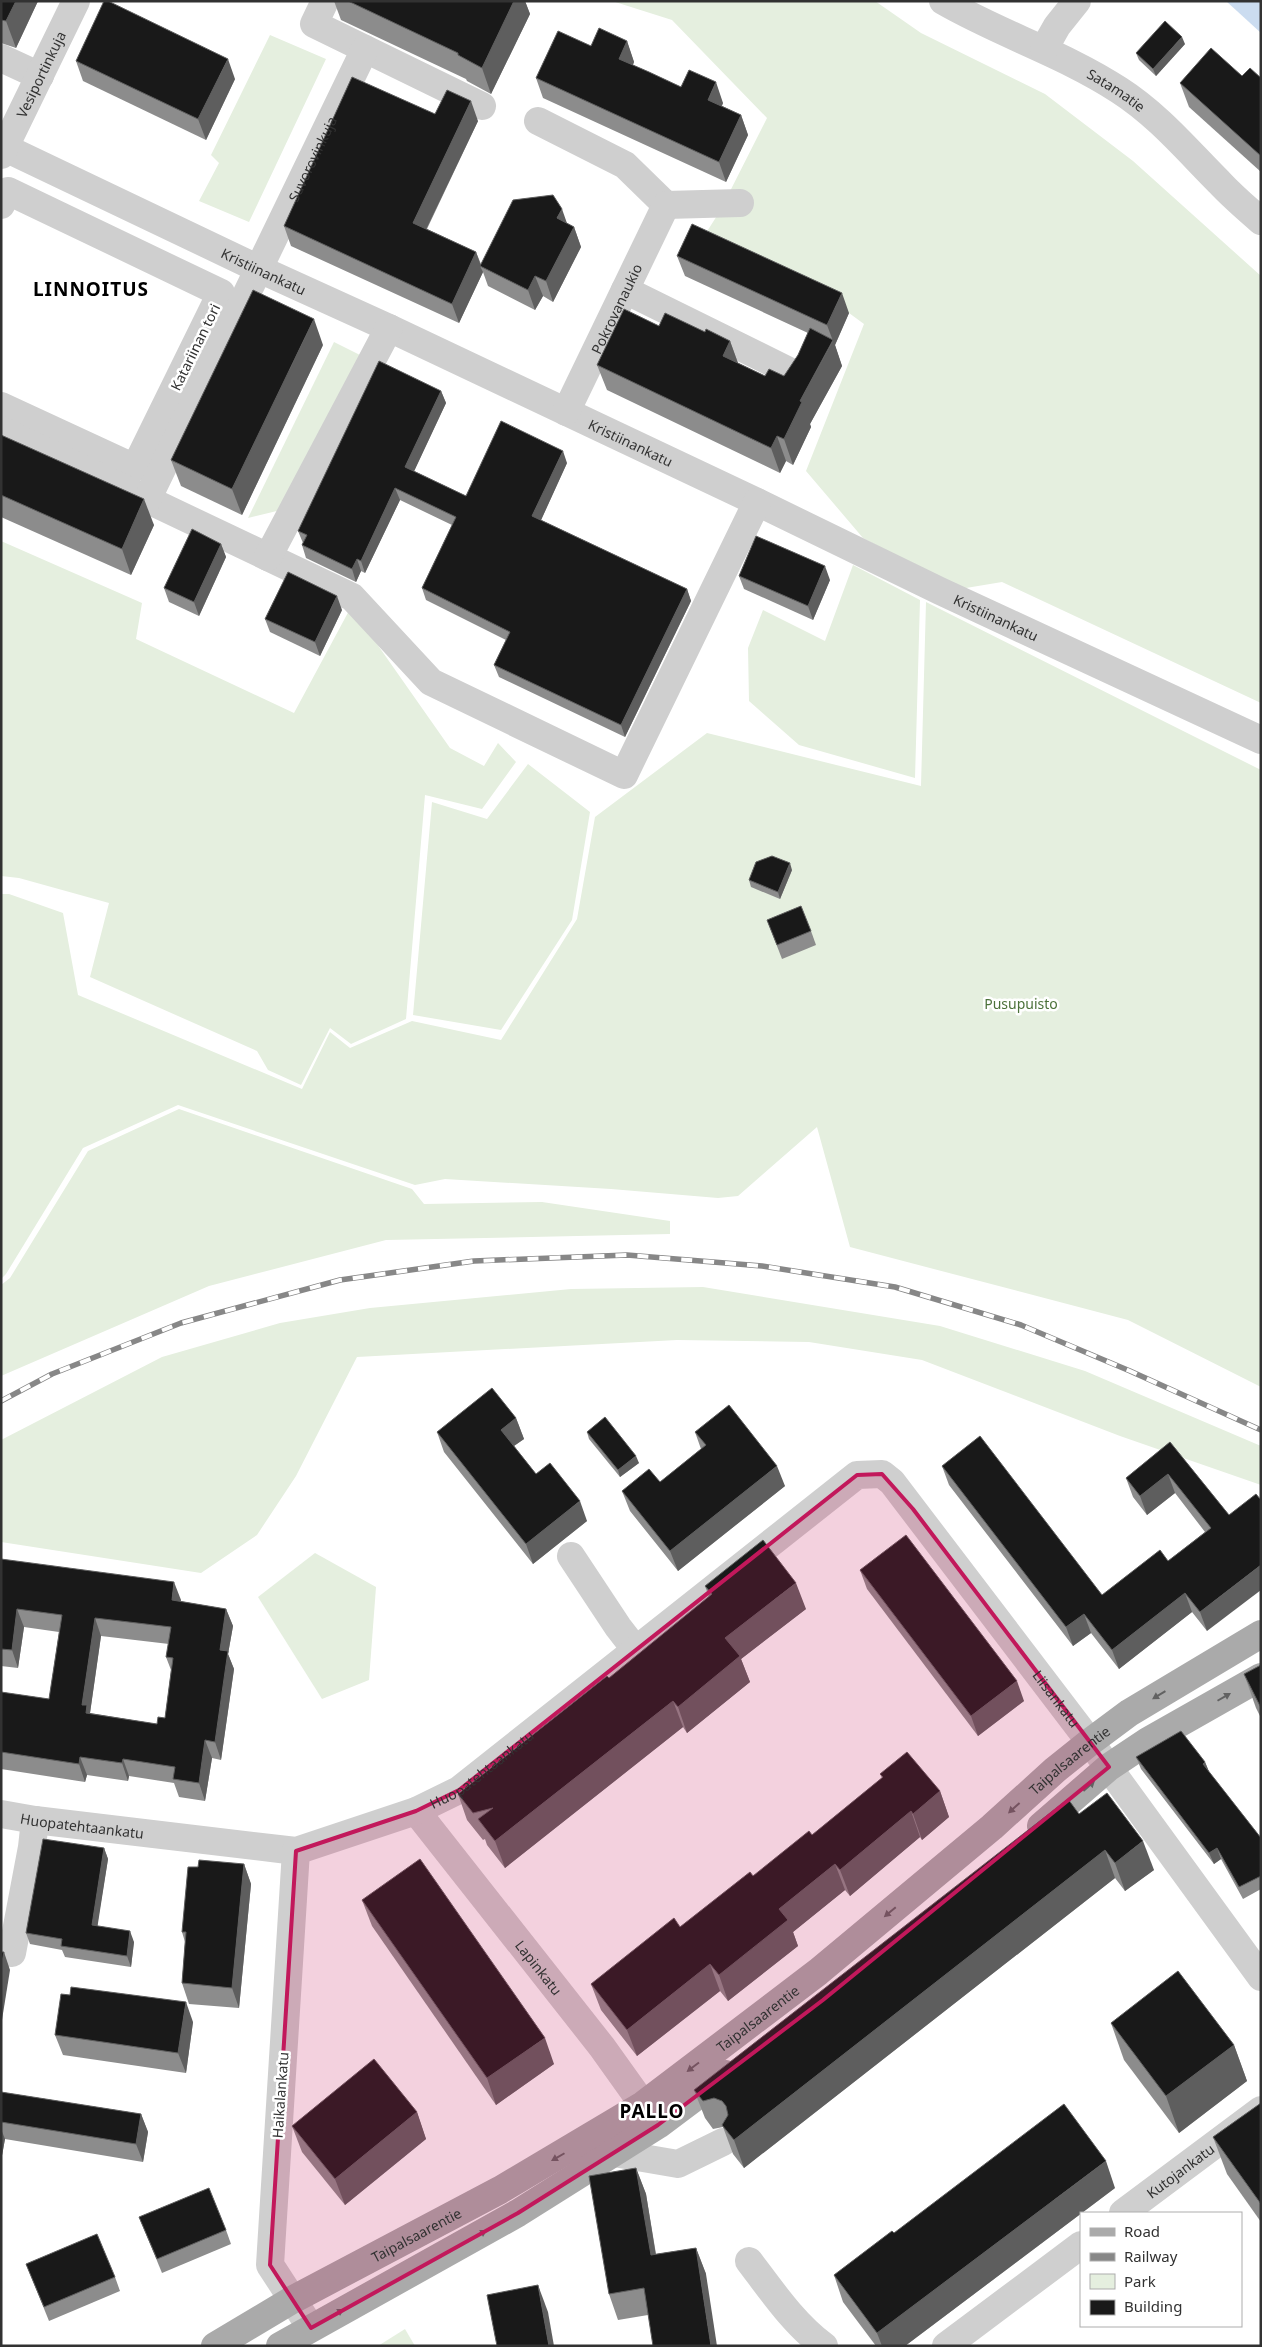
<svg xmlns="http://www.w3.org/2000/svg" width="1262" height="2347" font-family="'Noto Sans',sans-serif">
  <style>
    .green { fill: #e5efdf }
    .water { fill: #cbdcf0 }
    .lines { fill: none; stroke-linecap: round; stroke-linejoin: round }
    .minor { stroke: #cfcfcf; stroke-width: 28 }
    .major { stroke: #aaa; stroke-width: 28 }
    .rail-casing { stroke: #878787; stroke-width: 5.5 }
    .rail { stroke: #fff; stroke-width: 4; stroke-dasharray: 11; stroke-linecap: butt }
    .wall { fill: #8c8c8c; fill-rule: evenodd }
    .shaded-wall { fill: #5e5e5e }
    .building { fill: #191919; stroke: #5e5e5e; fill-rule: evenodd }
    .oneway { fill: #626262 }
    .marked { fill: #c2185b; fill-opacity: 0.2; stroke: #c2185b; stroke-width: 4; stroke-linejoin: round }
    .labels { text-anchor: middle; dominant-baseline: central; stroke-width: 5; stroke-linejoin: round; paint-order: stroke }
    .street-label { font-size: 14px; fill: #323232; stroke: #fff }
    .park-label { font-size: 14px; fill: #4c723a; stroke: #fff }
    .district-label { font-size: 19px; font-weight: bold; letter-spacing: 1px; fill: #000; stroke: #fff }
  </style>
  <rect width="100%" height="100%" fill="#fff"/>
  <g class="green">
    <polygon points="612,1 875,1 921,33 1045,94 1133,161 1261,276 1261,703 1002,582 960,589 863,538 806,471 864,324 849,313 699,244 720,211 767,118 672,20"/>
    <polygon points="270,35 326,59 249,222 199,201 219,163 211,155"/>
    <polygon points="334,342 364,357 281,510 248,518"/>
    <polygon points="1,541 142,603 136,639 294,713 351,607 450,748 484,766 498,743 516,762 482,809 425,795 406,1019 351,1044 330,1028 301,1085 268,1070 257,1051 90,977 109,903 19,878 1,876"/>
    <polygon points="853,565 920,600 915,778 799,745 749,701 748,648 763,610 825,641"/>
    <polygon points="926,602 1261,770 1261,1387 1128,1320 850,1247 817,1127 738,1196 718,1198 611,1189 445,1179 415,1185 178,1105 83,1148 6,1274 1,1279 1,894 9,894 63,913 78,995 302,1089 330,1032 350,1048 412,1021 501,1040 577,919 595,817 707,733 921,786"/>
    <polygon points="528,764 590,812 572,920 501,1030 413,1015 432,802 487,819"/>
    <polygon points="179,1109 412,1189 424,1204 542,1202 670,1221 670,1234 386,1240 209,1286 1,1376 1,1285 10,1278 88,1151"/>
    <polygon points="703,1287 940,1326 1085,1371 1261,1446 1261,1485 1120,1436 922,1360 809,1342 677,1340 357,1357 296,1476 257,1535 201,1573 1,1542 1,1440 162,1357 280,1323 370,1308 571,1289"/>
    <polygon points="315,1553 376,1587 369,1680 322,1699 258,1597"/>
    <polygon points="405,2329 415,2346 378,2346"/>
  </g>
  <polygon class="water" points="1226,1 1261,1 1261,33"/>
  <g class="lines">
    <g class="minor">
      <polyline points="325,1 314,24 482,106"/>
      <path id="s1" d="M943,1C1000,34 1064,54 1119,90C1158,115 1187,150 1219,182C1232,196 1247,209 1261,221"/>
      <polyline points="1044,49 1057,26 1077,1"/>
      <polyline points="1,58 40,76"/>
      <polyline points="538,121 625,165 666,205 740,203"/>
      <path id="s2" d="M1,146L259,269L389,328L757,502L940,591L1261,740"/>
      <path id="s3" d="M1,155L76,1"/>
      <polyline points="1,205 8,191 221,293 135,468 1,406"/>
      <polyline points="625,290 793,373"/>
      <path id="s4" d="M566,412L666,205"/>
      <polyline points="1,430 352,597 431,682 624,775 757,502"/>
      <path id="s5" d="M147,500L365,49"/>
      <polyline points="268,557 389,328"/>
      <polyline points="571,1556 618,1627 635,1649"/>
      <path id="s6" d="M416,1811L602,2047L657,2124"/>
      <path id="s7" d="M1,1814L35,1820L296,1851L416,1811L459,1790L857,1475L882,1474L892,1482L1090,1742L1261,1977"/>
      <polyline points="296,1851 270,2265 311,2328"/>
      <polyline points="12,1953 32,1847 35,1820"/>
      <polyline points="614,2153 678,2164 723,2142"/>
      <path id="s8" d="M1123,2213L1261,2110"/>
      <path d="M749,2261C771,2290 794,2324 824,2346"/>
      <polyline points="946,2346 1081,2245"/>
    </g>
    <g class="major">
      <polyline points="1041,1826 1109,1767 1148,1741 1261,1677"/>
      <path id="s9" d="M215,2346L292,2300L500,2190L643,2105L818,1972L992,1827L1055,1770L1090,1742L1129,1713L1261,1634"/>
      <polyline points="280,2346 518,2213 658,2125 726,2074"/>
    </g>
    <defs>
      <polyline id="rail" points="1,1401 52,1374 181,1323 340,1280 474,1261 627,1255 762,1266 895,1287 1021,1325 1130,1371 1261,1430"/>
    </defs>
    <use href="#rail" class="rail-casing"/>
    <use href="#rail" class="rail"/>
  </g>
  <g class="wall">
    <polygon points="1,1 38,1 16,48 1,43"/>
    <polygon points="334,1 525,1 530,14 491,94 467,81 466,79 341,20"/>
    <polygon points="627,41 634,62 633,65 681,87 723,103 722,106 741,115 748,135 726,182 543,98 536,78 591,46"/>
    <polygon points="1185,44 1156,76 1139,60 1136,53"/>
    <polygon points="76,61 235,79 206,140 83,81"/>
    <polygon points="1242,76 1261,78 1261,172 1189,107 1180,83"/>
    <polygon points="435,114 478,121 427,229 476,252 481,264 567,223 574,227 581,247 553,302 543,296 535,310 488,286 483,272 459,323 291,246 284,226"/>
    <polygon points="677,256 849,313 835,345 842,366 810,424 811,427 793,465 786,461 780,473 607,390 597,365 659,326 705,332 730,341 738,363 765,376 784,376 798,355 808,333 685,276"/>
    <polygon points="323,345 242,515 181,486 171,460"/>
    <polygon points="441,391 446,403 414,471 466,496 567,463 541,520 687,589 691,601 625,737 499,677 494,665 506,640 426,600 422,588 452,525 400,500 365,573 361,571 356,582 306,558 302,545 303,543 298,531"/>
    <polygon points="1,435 154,525 131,575 1,517"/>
    <polygon points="221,544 226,557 199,616 169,602 164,588"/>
    <polygon points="739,576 830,580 813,620 744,589"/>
    <polygon points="342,610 320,656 270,632 265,619"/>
    <polygon points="792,870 780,899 751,887 749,880"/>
    <polygon points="767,920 811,931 816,945 782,959"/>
    <polygon points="516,1418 524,1439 514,1446 536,1474 587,1521 533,1564 444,1452 437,1432"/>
    <polygon points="587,1432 639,1463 620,1477 589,1439"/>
    <polygon points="695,1432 785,1486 678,1571 630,1511 622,1491 660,1482 701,1449"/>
    <polygon points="1170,1442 1229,1515 1207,1631 1192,1612 1119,1669 1091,1633 1073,1646 949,1485 942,1466 1102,1595 1168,1561 1205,1532 1175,1493 1147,1515 1133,1497 1126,1478"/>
    <path d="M1,1559L181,1600L180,1601L226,1609L233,1626L228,1654L234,1669L221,1760L212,1758L205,1801L179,1797L174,1783L129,1776L128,1781L87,1775L85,1782L1,1769V1692L49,1699L59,1632L24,1627L18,1668L1,1666ZM101,1636L169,1644L166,1657L171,1670L165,1718L157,1724L90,1713Z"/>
    <polygon points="860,1570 1024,1701 978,1736 867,1589"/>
    <polygon points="705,1586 806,1609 741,1659 750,1682 687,1733 683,1727 505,1868 487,1845 485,1839 483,1840 467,1820 458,1794 609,1678 709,1597"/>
    <polygon points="1261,1665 1261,1718 1256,1708 1244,1674"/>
    <polygon points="1136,1757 1205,1762 1209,1772 1261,1838 1261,1889 1243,1899 1221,1859 1214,1864 1141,1769"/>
    <polygon points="880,1774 940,1791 949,1817 922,1840 920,1837 850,1896 845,1890 793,1932 798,1946 728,2001 720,1991 637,2056 601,2010 591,1984 680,1927 812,1835 882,1778"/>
    <polygon points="1079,1814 1154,1870 1125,1891 1115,1878 744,2168 733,2154 723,2127 713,2129 705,2118 694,2090"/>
    <polygon points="104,1848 108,1859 97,1926 134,1942 131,1967 65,1957 62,1950 30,1944 26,1933"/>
    <polygon points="244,1864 251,1884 239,2008 189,2004 182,1983 185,1942 182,1932 198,1867"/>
    <polygon points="362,1900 554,2064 496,2105 372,1926"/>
    <polygon points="70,1995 193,2022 186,2073 63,2055 55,2035"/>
    <polygon points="1111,2023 1234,2045 1247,2081 1179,2133 1124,2060"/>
    <polygon points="1,2092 141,2114 148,2132 143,2162 5,2139 1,2161"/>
    <polygon points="1261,2103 1261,2222 1227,2174 1213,2137"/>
    <polygon points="417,2112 426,2139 345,2205 302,2152 292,2126"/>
    <polygon points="636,2168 646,2194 656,2254 696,2248 706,2274 648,2315 618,2320 609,2294"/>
    <polygon points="1115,2188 905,2346 876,2346 843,2302 834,2275 894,2233"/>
    <polygon points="139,2217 226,2230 231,2244 162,2273"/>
    <polygon points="26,2264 115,2277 120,2291 49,2321"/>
  </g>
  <g class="shaded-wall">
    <polygon points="16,1 38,1 16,48 6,21"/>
    <polygon points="514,1 525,1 530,14 491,94 482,68"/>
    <polygon points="1182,37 1185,44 1156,76 1153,69"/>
    <polygon points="627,41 634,62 626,79 619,59"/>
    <polygon points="228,59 235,79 206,140 198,119"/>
    <polygon points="716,82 723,103 715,120 708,100"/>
    <polygon points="471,101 478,121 420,242 413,223"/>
    <polygon points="741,115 748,135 726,182 719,162"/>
    <polygon points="562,209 569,229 557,218"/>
    <polygon points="574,227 581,247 553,302 546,281"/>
    <polygon points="476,252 481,266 480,266 483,272 459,323 452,304"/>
    <polygon points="535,276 543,296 535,310 528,290"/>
    <polygon points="842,293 849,313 835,345 842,366 810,424 811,427 793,465 784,439 800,401 833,341 827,325"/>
    <polygon points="314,319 323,345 242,515 232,489"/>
    <polygon points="730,341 739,366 723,356"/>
    <polygon points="441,391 446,403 410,480 405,467"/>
    <polygon points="777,436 786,461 780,473 771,448"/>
    <polygon points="563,451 567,463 537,529 532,516"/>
    <polygon points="395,488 400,500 365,573 361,561"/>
    <polygon points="144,499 154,525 131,575 122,549"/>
    <polygon points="221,544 226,557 199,616 194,602"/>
    <polygon points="357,559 361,571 356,582 352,569"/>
    <polygon points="825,566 830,580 813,620 808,606"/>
    <polygon points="687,589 691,601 625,737 621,725"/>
    <polygon points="337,596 342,610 320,656 315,642"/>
    <polygon points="790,863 792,870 780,899 778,892"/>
    <polygon points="516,1418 524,1439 508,1450 501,1430"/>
    <polygon points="636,1456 639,1463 620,1477 618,1470"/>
    <polygon points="777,1466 785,1486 678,1571 670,1551"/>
    <polygon points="1168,1474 1175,1493 1147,1515 1140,1496"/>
    <polygon points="580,1501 587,1521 533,1564 526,1544"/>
    <polygon points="1261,1565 1261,1590 1207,1631 1200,1612"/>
    <polygon points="174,1582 181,1600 178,1618 172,1600"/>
    <polygon points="796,1583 806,1609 741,1659 750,1682 687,1733 678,1707 725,1638"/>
    <polygon points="1185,1593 1192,1612 1119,1669 1112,1650"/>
    <polygon points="17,1609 24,1627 18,1668 12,1650"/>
    <polygon points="226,1609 233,1626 228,1654 234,1669 221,1760 215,1742 220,1650"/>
    <polygon points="1084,1614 1091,1633 1073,1646 1066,1627"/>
    <polygon points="95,1618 101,1636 90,1713 92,1731 82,1705"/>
    <polygon points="1017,1681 1024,1701 978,1736 971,1716"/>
    <polygon points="673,1701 683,1727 505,1868 495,1841"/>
    <polygon points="205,1740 212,1758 205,1801 199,1783"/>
    <polygon points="80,1757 87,1775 85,1782 79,1764"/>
    <polygon points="123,1759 129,1776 128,1781 122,1763"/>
    <polygon points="1205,1762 1210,1774 1203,1764"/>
    <polygon points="940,1791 949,1817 922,1840 913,1814"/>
    <polygon points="911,1811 920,1837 850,1896 840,1870"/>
    <polygon points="1143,1841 1154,1870 1125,1891 1115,1863"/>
    <polygon points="104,1848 108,1859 96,1936 92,1925"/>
    <polygon points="1217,1848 1221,1859 1214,1864 1209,1853"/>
    <polygon points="1105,1850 1115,1878 744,2168 734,2140"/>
    <polygon points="244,1864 251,1884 239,2008 232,1988"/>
    <polygon points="835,1864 845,1890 793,1932 798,1946 728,2001 719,1975 779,1909"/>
    <polygon points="130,1931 134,1942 131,1967 127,1956"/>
    <polygon points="4,1952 10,1970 1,2026 1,1967"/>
    <polygon points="710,1964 720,1991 637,2056 627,2030"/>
    <polygon points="186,2002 193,2022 186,2073 178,2053"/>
    <polygon points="545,2038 554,2064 496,2105 487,2078"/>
    <polygon points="1234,2045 1247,2081 1179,2133 1166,2096"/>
    <polygon points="417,2112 426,2139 345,2205 335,2179"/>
    <polygon points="141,2114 148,2132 143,2162 136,2144"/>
    <polygon points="1,2129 5,2139 1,2161"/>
    <polygon points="1106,2161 1115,2188 905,2346 882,2346 877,2333"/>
    <polygon points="636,2168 646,2194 660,2281 651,2255"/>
    <polygon points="696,2248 706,2274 717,2346 711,2346"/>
    <polygon points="538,2285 548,2312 554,2346 549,2346"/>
  </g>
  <g class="building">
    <polygon points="1,1 16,1 6,21 1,20"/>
    <polygon points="104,1 108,1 228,59 198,119 76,61"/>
    <polygon points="348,1 514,1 482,68 458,55 458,53"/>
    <polygon points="1165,21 1182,37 1153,69 1136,53"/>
    <polygon points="599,28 627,41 619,59 649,72 681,87 689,70 716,82 708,100 741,115 719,162 536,78 558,31 591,46"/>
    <polygon points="1211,48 1242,76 1250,68 1261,78 1261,156 1180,83"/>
    <polygon points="352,77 435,114 447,90 471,101 413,223 476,252 452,304 284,226"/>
    <polygon points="553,195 562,209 557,218 574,227 546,281 535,276 528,290 480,266 513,200"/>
    <polygon points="692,224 842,293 827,325 677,256"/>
    <polygon points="253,290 314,319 232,489 171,460"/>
    <polygon points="624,309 659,326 665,313 705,332 706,329 730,341 723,356 765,376 769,369 784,376 798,355 810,328 833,340 800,401 802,402 784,439 777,436 771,448 597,365"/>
    <polygon points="379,361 441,391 405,467 466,496 501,421 563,451 532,516 687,589 621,725 494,665 510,632 422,588 456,517 395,488 361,561 357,559 352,569 302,545 307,535 298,531"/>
    <polygon points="1,435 144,499 122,549 1,495"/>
    <polygon points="192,529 221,544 194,602 164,588"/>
    <polygon points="756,536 825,566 808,606 739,576"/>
    <polygon points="288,572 337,596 315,642 265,619"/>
    <polygon points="772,856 790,863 778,892 749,880 756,862"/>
    <polygon points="801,906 811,931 777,945 767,920"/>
    <polygon points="492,1388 516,1418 501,1430 536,1474 550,1463 580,1501 526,1544 437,1432"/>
    <polygon points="729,1405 777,1466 670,1551 622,1491 649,1469 660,1482 706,1445 695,1432"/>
    <polygon points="605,1417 636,1456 618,1470 587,1432"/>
    <polygon points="980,1436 1102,1595 1160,1550 1168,1561 1211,1528 1168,1474 1140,1496 1126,1478 1170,1442 1229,1515 1256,1494 1261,1500 1261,1565 1200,1612 1185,1593 1112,1650 1084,1614 1066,1627 942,1466"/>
    <polygon points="906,1535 1017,1681 971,1716 860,1570"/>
    <polygon points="763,1540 796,1583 725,1638 740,1656 678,1707 673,1701 495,1841 478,1819 493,1808 473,1813 458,1794 607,1676 609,1678 712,1594 705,1586"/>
    <path d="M1,1559L174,1582L172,1600L226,1609L220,1650L228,1651L215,1742L205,1740L199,1783L173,1779L175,1767L123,1759L122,1763L80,1757L79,1764L1,1752V1692L49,1699L62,1615L17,1609L12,1650L1,1649ZM95,1618L171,1627L166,1657L173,1658L165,1718L158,1717L157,1724L86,1713L87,1705H82Z"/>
    <polygon points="1261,1665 1261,1708 1244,1674"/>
    <polygon points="1181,1731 1205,1762 1203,1764 1261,1838 1261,1876 1239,1887 1217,1848 1209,1853 1136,1757"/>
    <polygon points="907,1752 940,1791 913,1814 911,1811 840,1870 835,1864 779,1909 788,1920 719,1975 710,1964 627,2030 591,1984 674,1918 680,1927 750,1872 753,1876 809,1831 812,1835 883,1777 880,1774"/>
    <polygon points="1107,1793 1143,1841 1115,1863 1105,1850 734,2140 722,2125 728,2115 726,2106 722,2101 714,2098 703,2101 694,2090 1068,1799 1079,1814"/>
    <polygon points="43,1839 104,1848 92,1925 130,1931 127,1956 61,1946 62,1939 26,1933"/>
    <polygon points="420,1859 545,2038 487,2078 362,1900"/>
    <polygon points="199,1860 244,1864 232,1988 182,1983 186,1932 182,1932 188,1867 198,1867"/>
    <polygon points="1,1952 4,1952 1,1967"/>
    <polygon points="1178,1971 1234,2045 1166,2096 1111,2023"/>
    <polygon points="71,1987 186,2002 178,2053 55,2035 61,1994 70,1995"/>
    <polygon points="374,2059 417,2112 335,2179 292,2126"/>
    <polygon points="1,2092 141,2114 136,2144 1,2122"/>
    <polygon points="1261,2103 1261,2204 1213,2137"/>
    <polygon points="1064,2104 1106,2161 877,2333 834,2275 892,2231 894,2233"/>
    <polygon points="636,2168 651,2255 696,2248 711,2346 653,2346 644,2288 609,2294 589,2176"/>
    <polygon points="209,2188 226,2230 157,2259 139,2217"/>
    <polygon points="97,2234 115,2277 44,2307 26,2264"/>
    <polygon points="538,2285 549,2346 497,2346 487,2295"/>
  </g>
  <defs><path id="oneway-solid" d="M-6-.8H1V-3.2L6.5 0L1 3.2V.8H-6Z" transform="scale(1.25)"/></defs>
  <g class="oneway">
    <use href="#oneway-solid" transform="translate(1159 1695) rotate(149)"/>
    <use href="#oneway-solid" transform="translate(1224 1697) rotate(-30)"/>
    <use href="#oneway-solid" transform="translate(1089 1786) rotate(-42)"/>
    <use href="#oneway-solid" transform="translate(1014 1808) rotate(138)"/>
    <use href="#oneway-solid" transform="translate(890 1912) rotate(140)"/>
    <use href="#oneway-solid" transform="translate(693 2067) rotate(143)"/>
    <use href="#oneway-solid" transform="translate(558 2157) rotate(150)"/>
    <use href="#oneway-solid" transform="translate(480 2234) rotate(-29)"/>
    <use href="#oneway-solid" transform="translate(337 2313) rotate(-29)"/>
  </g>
  <path class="marked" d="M882,1474L913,1509L1109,1767L823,2000L658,2125L518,2213L311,2328L270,2265L296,1851L416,1811L459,1790L857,1475Z"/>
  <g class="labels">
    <g class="street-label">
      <text stroke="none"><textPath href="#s3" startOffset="90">Vesiportinkuja</textPath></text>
      <text stroke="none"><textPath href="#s1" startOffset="195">Satamatie</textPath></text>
      <text stroke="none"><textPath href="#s5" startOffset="379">Suvorovinkuja</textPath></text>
      <text stroke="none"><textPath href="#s2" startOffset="291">Kristiinankatu</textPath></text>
      <text stroke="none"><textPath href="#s4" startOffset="115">Pokrovanaukio</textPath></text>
      <text transform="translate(195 347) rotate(-64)">Katariinan tori</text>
      <text stroke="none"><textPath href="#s2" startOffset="696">Kristiinankatu</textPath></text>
      <text stroke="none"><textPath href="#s2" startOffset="1101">Kristiinankatu</textPath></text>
      <text stroke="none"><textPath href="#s7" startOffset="1289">Liisankatu</textPath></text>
      <text stroke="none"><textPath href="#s9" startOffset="1040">Taipalsaarentie</textPath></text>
      <text stroke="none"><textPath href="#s7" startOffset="502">Huopatehtaankatu</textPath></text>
      <text stroke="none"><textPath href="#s7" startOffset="82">Huopatehtaankatu</textPath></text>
      <text stroke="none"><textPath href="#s6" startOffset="199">Lapinkatu</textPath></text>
      <text stroke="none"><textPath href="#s9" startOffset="635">Taipalsaarentie</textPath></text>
      <text transform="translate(280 2095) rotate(-86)">Haikalankatu</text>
      <text stroke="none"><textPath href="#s8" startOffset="71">Kutojankatu</textPath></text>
      <text stroke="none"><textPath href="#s9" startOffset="230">Taipalsaarentie</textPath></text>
    </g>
    <g class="park-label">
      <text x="1021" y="1003">Pusupuisto</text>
    </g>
    <g class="district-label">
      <text x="91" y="289">LINNOITUS</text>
      <text x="652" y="2111">PALLO</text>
    </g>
  </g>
  <rect width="1262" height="2347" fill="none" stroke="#323232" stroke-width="5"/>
  <rect x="1080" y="2212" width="162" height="115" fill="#ffffff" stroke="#adadad"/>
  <rect x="1090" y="2228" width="25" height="8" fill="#aaaaaa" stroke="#adadad"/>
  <text x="1124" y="2237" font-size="15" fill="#323232">Road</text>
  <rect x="1090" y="2253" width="25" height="8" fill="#878787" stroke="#adadad"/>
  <text x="1124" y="2262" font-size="15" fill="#323232">Railway</text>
  <rect x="1090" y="2274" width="25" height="15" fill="#e5efdf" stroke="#adadad"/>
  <text x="1124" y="2287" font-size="15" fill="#323232">Park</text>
  <rect x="1090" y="2300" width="25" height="15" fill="#191919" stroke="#adadad"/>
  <text x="1124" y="2312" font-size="15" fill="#323232">Building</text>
</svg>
